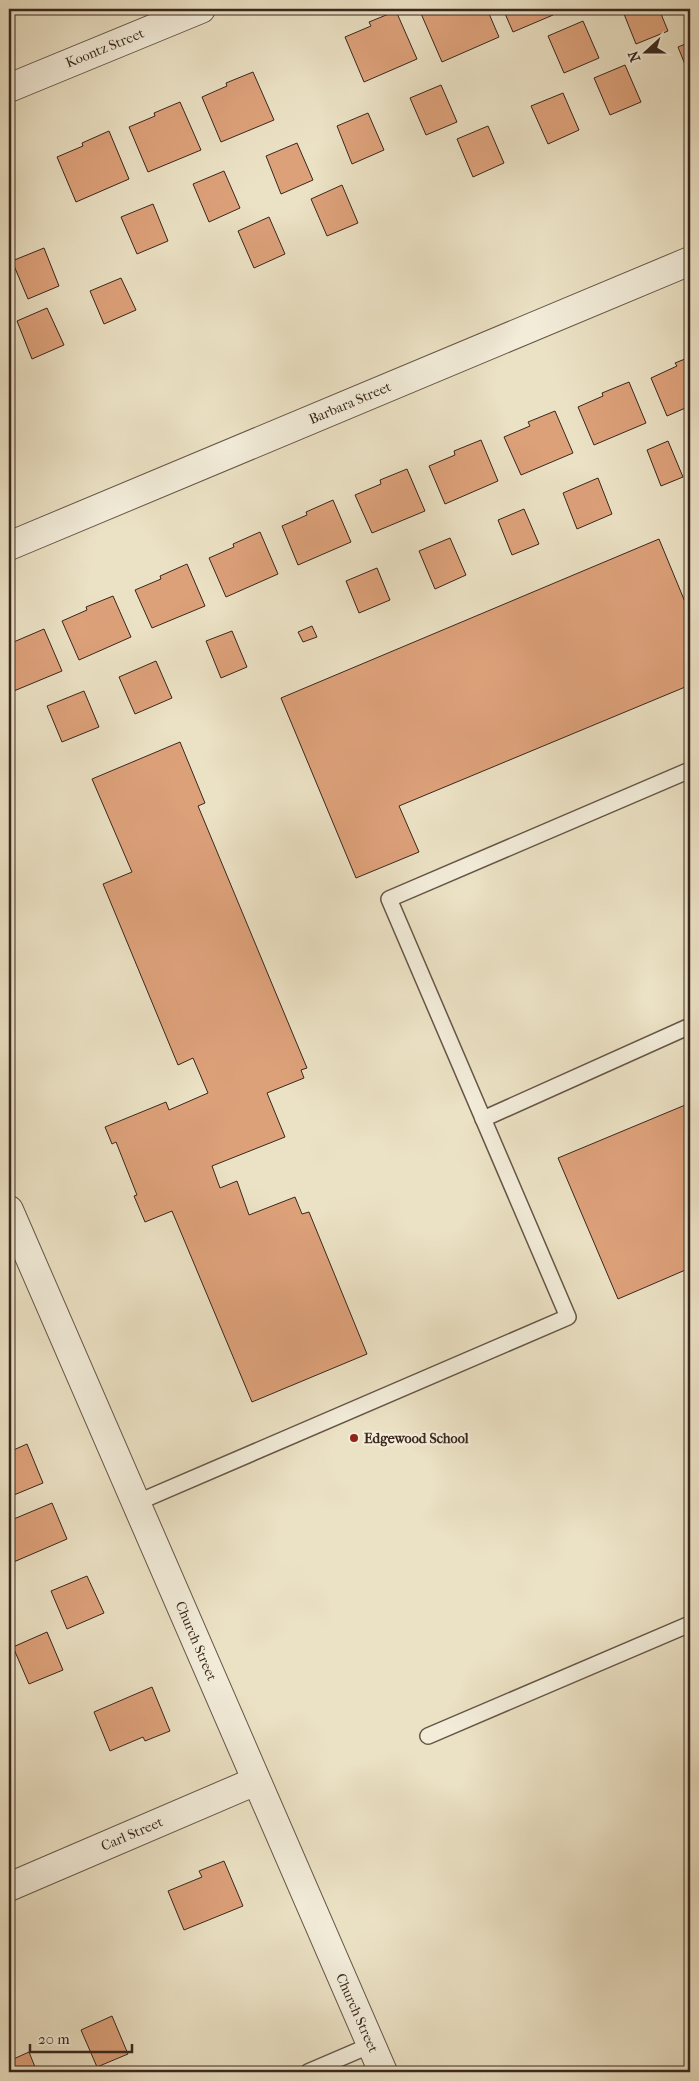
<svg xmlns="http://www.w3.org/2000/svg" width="699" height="2081" font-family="'IM FELL French Canon',serif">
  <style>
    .building { fill: #dda17a; stroke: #39271c }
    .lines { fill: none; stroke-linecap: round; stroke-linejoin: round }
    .service-casing { stroke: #665646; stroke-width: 18 }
    .minor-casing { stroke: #665646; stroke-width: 30 }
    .service { stroke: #f2ecd9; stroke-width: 15 }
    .minor { stroke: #f2ecd9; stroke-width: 28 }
    .poi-dot { fill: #8f2418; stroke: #f2ecd9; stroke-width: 2 }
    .labels { text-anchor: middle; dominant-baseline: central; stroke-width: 4.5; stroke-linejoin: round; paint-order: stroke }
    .street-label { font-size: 14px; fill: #39271c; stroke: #f2ecd9 }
    .poi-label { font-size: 14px; font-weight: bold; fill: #39271c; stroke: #f2ecd9; text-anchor: start }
  </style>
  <rect width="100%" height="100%" fill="#ebe1c4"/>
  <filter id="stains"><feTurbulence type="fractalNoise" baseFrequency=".004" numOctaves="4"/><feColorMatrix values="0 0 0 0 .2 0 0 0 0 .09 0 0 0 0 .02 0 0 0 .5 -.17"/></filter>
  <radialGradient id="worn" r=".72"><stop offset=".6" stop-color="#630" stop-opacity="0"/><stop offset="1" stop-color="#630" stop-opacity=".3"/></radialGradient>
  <g class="building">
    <polygon points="419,9 466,9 467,12 475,9 487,9 499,37 442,62"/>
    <polygon points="503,9 551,9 553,15 513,32"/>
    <polygon points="622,9 659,9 668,31 636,44"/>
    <polygon points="396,11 417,59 364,82 345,37 371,26 369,22"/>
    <polygon points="583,21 599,58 564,73 548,36"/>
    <polygon points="690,42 690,77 678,47"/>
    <polygon points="625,65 641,102 610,115 594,78"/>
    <polygon points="253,72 274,120 221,142 202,97 227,86 226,83"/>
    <polygon points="441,85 457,122 426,135 410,98"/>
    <polygon points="563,93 579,130 548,144 531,106"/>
    <polygon points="180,102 201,150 148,172 129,127 155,116 154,113"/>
    <polygon points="368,113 384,150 352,164 337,126"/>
    <polygon points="488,126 504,163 473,177 457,139"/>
    <polygon points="109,131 129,179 76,202 57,157 83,146 82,143"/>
    <polygon points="297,143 313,180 281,194 266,156"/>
    <polygon points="224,171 240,208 209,222 193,184"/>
    <polygon points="342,185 358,223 327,236 311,199"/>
    <polygon points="153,204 168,241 137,254 121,217"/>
    <polygon points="269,217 285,254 254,268 238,231"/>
    <polygon points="44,248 59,286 28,299 12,261"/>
    <polygon points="121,278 136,310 104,324 90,291"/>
    <polygon points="47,308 64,345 32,359 17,321"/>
    <polygon points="690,357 690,406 667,416 651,378 677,366 675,363"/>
    <polygon points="629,382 646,423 594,445 578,407 603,396 602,393"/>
    <polygon points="555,411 573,453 521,475 504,437 530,426 528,422"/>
    <polygon points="481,440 498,481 445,504 429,466 455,455 454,451"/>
    <polygon points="668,441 683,477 661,486 647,450"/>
    <polygon points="407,469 425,511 372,533 355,495 381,484 380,480"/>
    <polygon points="598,478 612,514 577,529 563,493"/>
    <polygon points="333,500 351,542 298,565 282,526 307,515 306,512"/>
    <polygon points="524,509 539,544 512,555 498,520"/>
    <polygon points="260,532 278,574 226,597 209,558 234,547 233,544"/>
    <polygon points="450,538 466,575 435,589 419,551"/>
    <polygon points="659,539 690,614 690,685 399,806 419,852 356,878 281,698"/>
    <polygon points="187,564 205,606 152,628 135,590 161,579 160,576"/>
    <polygon points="377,568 390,600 359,613 346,581"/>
    <polygon points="113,596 131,637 79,660 62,621 87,610 86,607"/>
    <polygon points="312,626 317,637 303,642 298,632"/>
    <polygon points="44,629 62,671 9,693 9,644"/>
    <polygon points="232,631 247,667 221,678 206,641"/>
    <polygon points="156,661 172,698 135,714 119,677"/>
    <polygon points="84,691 99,727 62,742 47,706"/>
    <polygon points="180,742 205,803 198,806 307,1068 301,1070 304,1078 267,1093 285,1137 212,1166 220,1188 237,1181 249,1215 295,1197 302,1214 309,1212 367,1354 252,1402 172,1211 145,1222 134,1196 137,1195 116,1142 112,1144 105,1127 166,1102 169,1110 208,1093 193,1058 178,1065 103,884 132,872 92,779"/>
    <polygon points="690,1103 690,1268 618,1299 558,1158"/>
    <polygon points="27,1444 43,1483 9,1497 9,1452"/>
    <polygon points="52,1503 67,1539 9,1564 9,1521"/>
    <polygon points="87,1576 104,1613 67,1629 51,1591"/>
    <polygon points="47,1632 63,1670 29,1684 13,1647"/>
    <polygon points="152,1687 170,1731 145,1741 143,1737 110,1751 94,1712"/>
    <polygon points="224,1861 243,1906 184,1930 168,1891 202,1877 199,1871"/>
    <polygon points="112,2016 128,2054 97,2067 81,2030"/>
    <polygon points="29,2052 37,2072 9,2072 9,2061"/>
  </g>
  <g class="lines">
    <defs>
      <g id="service">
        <polyline points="483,1119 690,1026"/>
        <polyline points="136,1503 568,1317 389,899 690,770"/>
        <polyline points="428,1736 690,1624"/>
        <polyline points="308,2072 371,2045"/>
      </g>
      <g id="minor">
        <polyline points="9,88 201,9"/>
        <polyline points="9,546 690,261"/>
        <polyline points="9,1210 383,2072"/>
        <polyline points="9,1887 256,1781"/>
      </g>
    </defs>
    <use href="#service" class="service-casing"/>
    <use href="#minor" class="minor-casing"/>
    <use href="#service" class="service"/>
    <use href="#minor" class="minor"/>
  </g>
  <circle class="poi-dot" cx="354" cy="1438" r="5"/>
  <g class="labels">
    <g class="street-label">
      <text transform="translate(105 48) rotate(-22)">Koontz Street</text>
      <text transform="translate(350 403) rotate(-23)">Barbara Street</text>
      <text transform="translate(196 1641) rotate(67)">Church Street</text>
      <text transform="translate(132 1834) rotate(-23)">Carl Street</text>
      <text transform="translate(357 2013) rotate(66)">Church Street</text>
    </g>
    <g class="poi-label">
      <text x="364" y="1438">Edgewood School</text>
    </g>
  </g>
  <rect width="699" height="2081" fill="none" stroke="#ebe1c4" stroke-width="30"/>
  <rect x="10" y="10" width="679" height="2061" fill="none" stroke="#39271c" stroke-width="2.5"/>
  <rect x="15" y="15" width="669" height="2051" fill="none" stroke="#39271c"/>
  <g transform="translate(646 52) rotate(249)" stroke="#f2ecd9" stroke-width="4" paint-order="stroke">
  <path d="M0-4L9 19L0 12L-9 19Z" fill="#39271c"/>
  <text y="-8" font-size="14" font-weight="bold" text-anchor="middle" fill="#39271c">N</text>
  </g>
  <path d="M30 2044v8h102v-8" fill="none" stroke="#39271c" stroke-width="2.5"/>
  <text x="38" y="2044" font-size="15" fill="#39271c" stroke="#f2ecd9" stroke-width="4" paint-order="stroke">20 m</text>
  <rect width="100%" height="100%" filter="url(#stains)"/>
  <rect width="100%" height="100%" fill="url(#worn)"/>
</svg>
